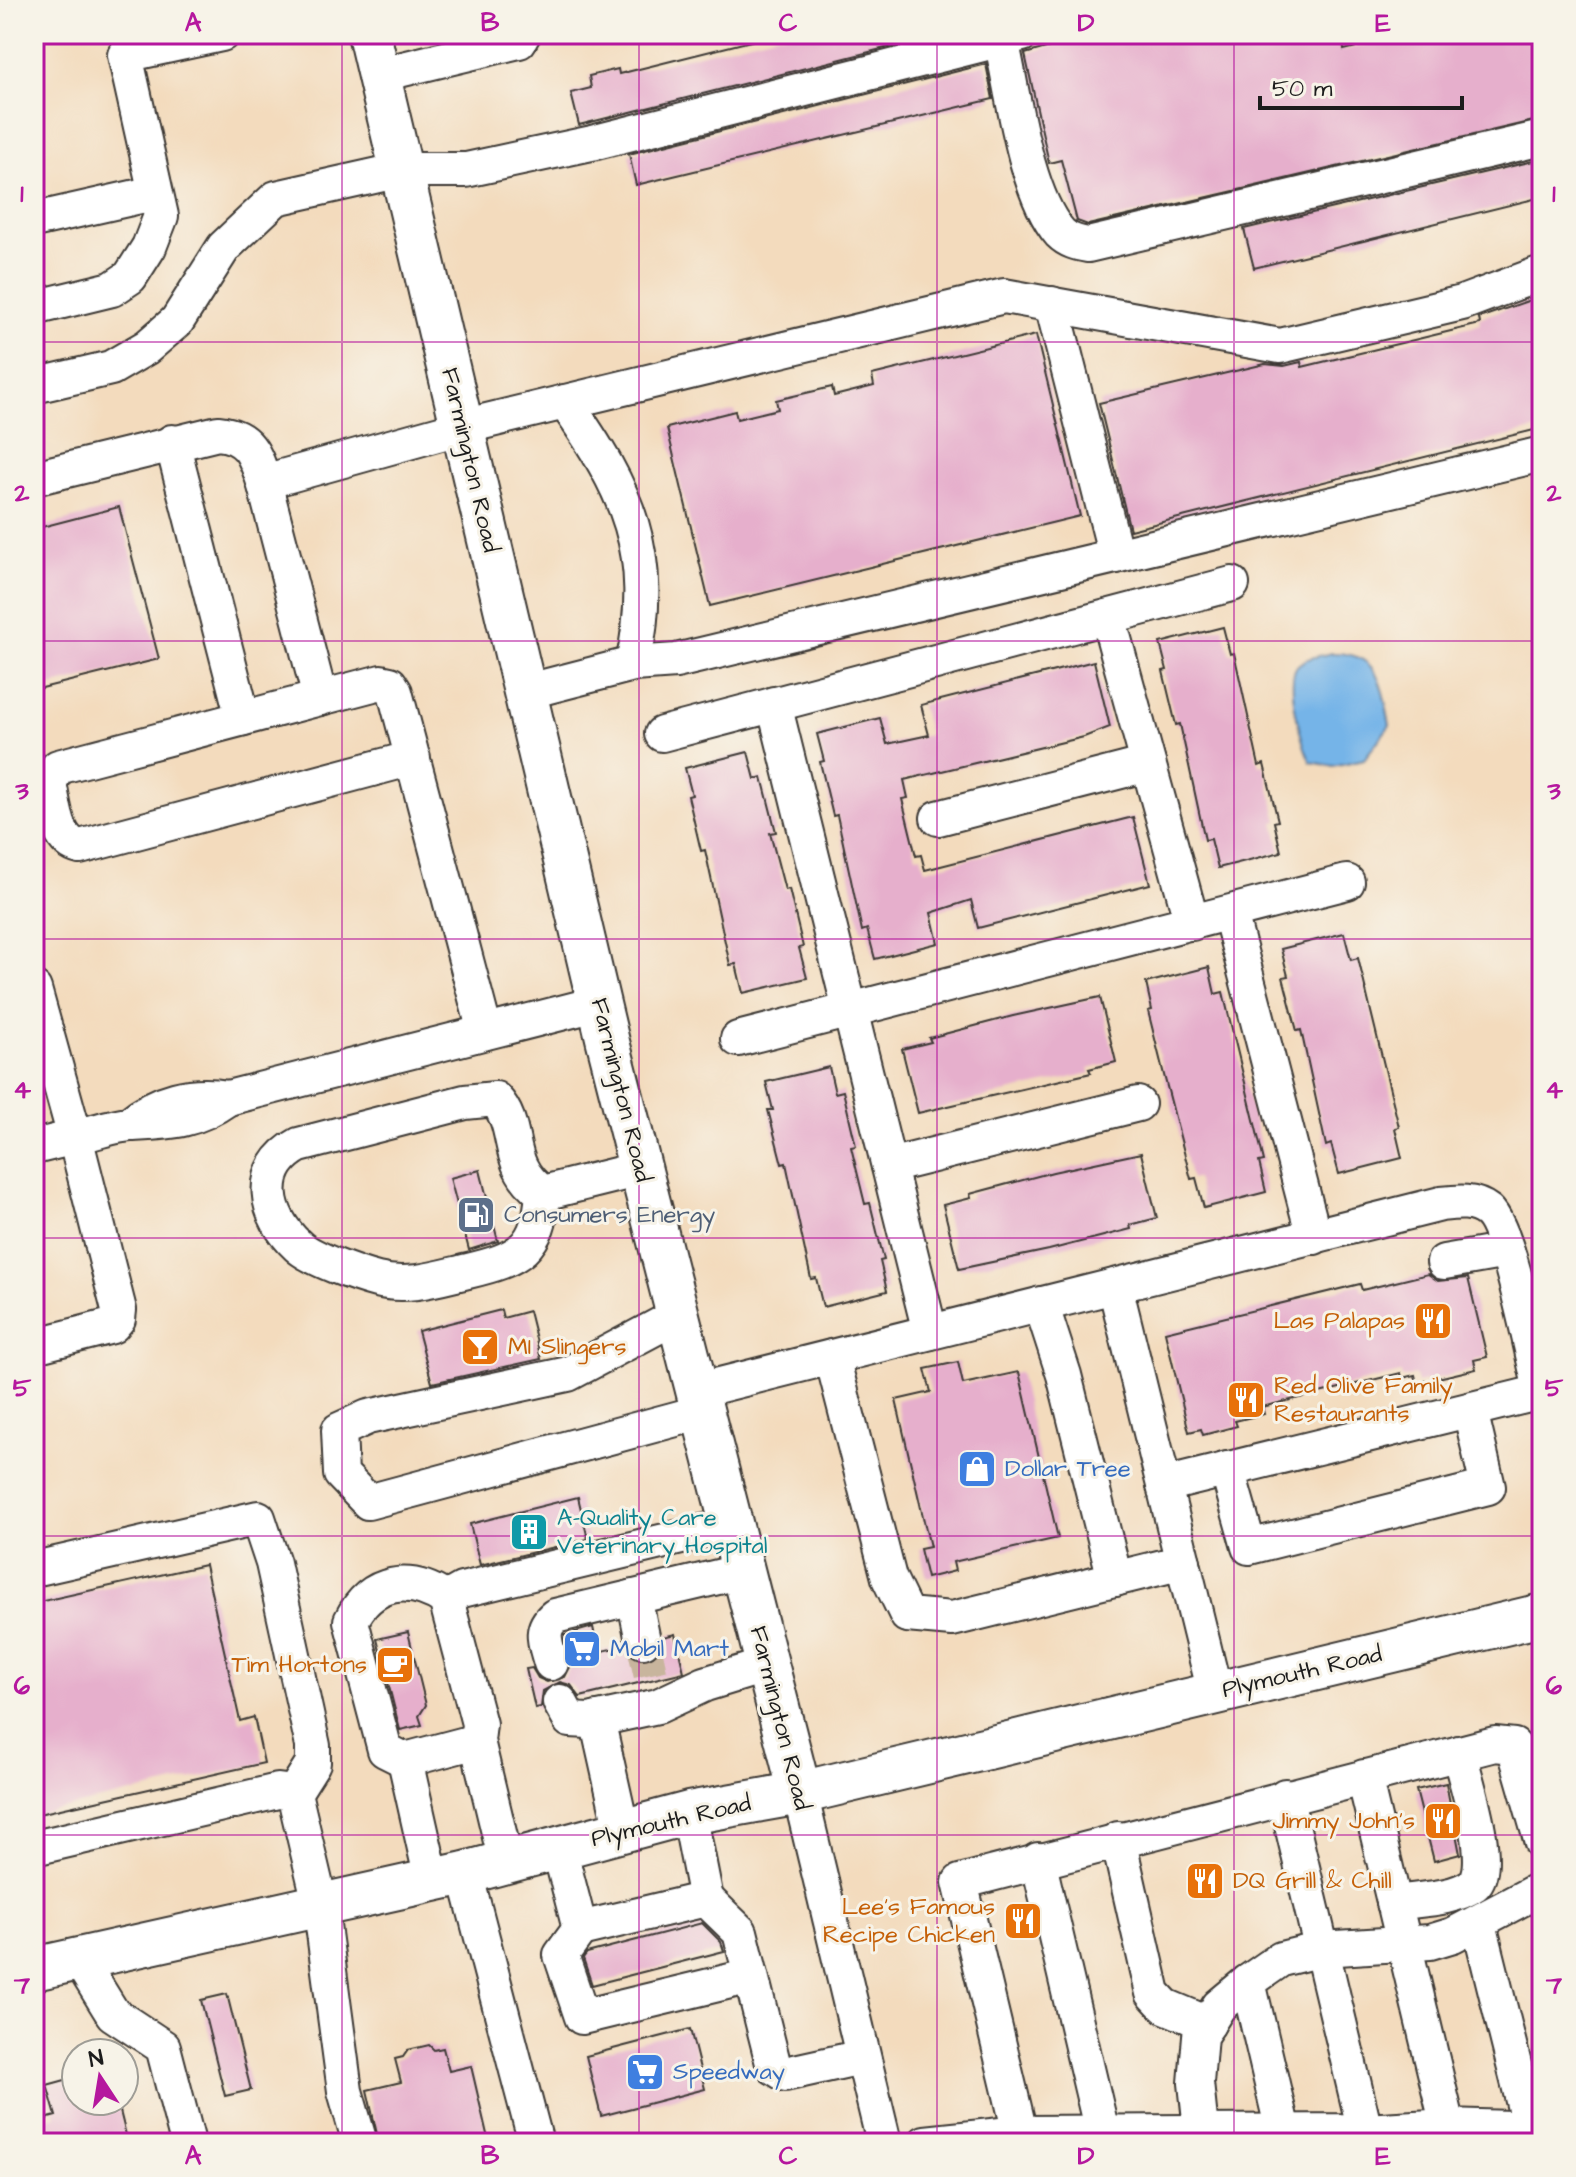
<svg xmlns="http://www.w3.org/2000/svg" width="1576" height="2177" font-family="'Architects Daughter',sans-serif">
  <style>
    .water { fill: #75b4e8; stroke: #486882; stroke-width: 2 }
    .building { fill: #e6afcc }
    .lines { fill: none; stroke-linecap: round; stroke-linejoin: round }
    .minor-tunnel { stroke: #c8b59d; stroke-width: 34; stroke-dasharray: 34 17; stroke-linecap: butt }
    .minor-casing { stroke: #3c3934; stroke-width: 38 }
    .major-casing { stroke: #3c3934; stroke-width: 46 }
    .minor { stroke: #fff; stroke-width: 34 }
    .major { stroke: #fff; stroke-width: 42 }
    .grid { fill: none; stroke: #b5179e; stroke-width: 2; stroke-opacity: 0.55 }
    .labels { text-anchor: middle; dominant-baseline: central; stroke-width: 6; stroke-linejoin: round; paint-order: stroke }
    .street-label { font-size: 24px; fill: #1c1c1c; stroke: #f7f3e8 }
    .service-label { font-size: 24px; fill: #4e5e75; stroke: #f7f3e8; text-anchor: start }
    .food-label { font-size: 24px; fill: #c56008; stroke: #f7f3e8; text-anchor: end }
    .shop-label { font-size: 24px; fill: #366cbe; stroke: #f7f3e8; text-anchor: start }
    .culture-label { font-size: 24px; fill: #0d838f; stroke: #f7f3e8; text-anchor: start }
    .neatline { fill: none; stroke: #b5179e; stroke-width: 3 }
    .grid-label { font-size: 26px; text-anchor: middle; font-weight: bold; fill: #b5179e }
  </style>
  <rect width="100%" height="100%" fill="#f7f3e8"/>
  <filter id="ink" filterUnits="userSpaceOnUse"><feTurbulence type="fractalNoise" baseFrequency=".0125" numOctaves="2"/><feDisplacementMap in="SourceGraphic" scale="16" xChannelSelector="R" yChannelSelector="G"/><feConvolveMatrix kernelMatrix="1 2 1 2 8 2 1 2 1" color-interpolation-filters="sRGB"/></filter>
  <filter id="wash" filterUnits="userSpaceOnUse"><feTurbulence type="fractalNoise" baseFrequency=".006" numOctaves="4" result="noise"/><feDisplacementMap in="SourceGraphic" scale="32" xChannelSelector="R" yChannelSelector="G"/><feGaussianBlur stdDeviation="1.8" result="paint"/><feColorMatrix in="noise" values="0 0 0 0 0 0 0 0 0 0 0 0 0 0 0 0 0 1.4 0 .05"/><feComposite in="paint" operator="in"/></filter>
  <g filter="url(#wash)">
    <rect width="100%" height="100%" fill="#f3dbbd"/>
    <path class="water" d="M1332,653C1380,652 1382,686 1390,725L1364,759L1333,766L1311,762C1302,747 1285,681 1297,666C1305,657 1321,656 1332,653Z"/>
    <g id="blocks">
      <g class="building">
        <polygon points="779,34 941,34 579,125 571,93 591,88 589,76 618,69 619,74"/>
        <polygon points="1095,34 1342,34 1344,50 1410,34 1542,34 1542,119 1088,225 1077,221 1061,160 1049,163 1025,54"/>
        <polygon points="986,64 993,99 636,185 629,154"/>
        <polygon points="1542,159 1542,197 1254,268 1244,229"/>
        <polygon points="1542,296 1542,428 1130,530 1099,403 1265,364 1284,366 1301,362 1302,367 1480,324 1479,318"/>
        <polygon points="1036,335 1080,516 710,606 667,428 735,411 737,419 778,409 776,400 832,387 834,396 874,386 872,375"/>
        <polygon points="119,507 159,659 34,690 34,529"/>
        <polygon points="1223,627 1230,654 1234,653 1259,766 1264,764 1278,821 1274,822 1281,852 1218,868 1211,839 1205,840 1180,724 1176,725 1163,671 1167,670 1160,643"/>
        <polygon points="1094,661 1110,727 1084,737 904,780 908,798 902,799 916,856 921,855 925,870 1133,817 1150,884 978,928 971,900 931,913 938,943 875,959 867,929 862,931 837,815 833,816 820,762 824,761 817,734 880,718 887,744 929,735 921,705"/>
        <polygon points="748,752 755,779 762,777 776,832 770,833 785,890 789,889 803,947 799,948 807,978 743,993 736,964 730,965 705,850 701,851 688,796 692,795 685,768"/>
        <polygon points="1344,933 1351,960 1358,958 1399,1127 1395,1128 1402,1158 1339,1174 1331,1144 1326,1146 1301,1030 1297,1031 1283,977 1288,976 1281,949"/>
        <polygon points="1209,967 1215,994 1223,992 1264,1161 1259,1162 1266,1192 1204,1208 1196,1178 1191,1179 1164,1075 1148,1011 1152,1010 1146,983"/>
        <polygon points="1100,997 1116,1062 1089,1069 1091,1073 918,1113 902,1049 931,1042 929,1038 1013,1016"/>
        <polygon points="829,1067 835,1093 843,1091 856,1146 851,1147 865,1204 870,1203 884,1260 880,1261 887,1291 823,1307 816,1278 811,1279 786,1163 782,1164 768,1110 773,1110 766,1082"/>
        <polygon points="1141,1153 1157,1218 1130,1225 1131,1229 1049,1250 959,1269 943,1205 971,1198 970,1194 1053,1172"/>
        <polygon points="480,1170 498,1241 469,1250 450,1178"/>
        <polygon points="1428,1274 1438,1281 1468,1278 1487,1357 1474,1360 1476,1369 1417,1383 1415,1375 1402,1378 1401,1373 1262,1407 1264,1414 1235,1421 1237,1426 1203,1435 1201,1429 1189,1432 1165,1332 1360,1284 1362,1290"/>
        <polygon points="501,1310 503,1318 529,1311 541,1359 432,1383 418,1331"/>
        <polygon points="958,1362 963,1384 1019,1372 1058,1538 953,1562 955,1571 927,1578 920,1549 930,1547 896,1400 931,1392 925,1369"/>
        <polygon points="578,1497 588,1539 480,1565 470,1524"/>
        <polygon points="205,1565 240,1721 254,1717 264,1763 34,1815 34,1603"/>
        <polygon points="593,1627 598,1652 624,1646 637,1660 656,1656 662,1648 663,1637 675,1634 684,1672 580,1697 571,1685 560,1682 543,1691 541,1707 535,1708 526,1669 532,1668 538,1678 547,1682 565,1677 570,1667 565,1635"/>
        <polygon points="408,1632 426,1705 419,1716 422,1725 400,1730 377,1639"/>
        <polygon points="1446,1783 1460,1854 1434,1861 1416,1790"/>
        <polygon points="702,1923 721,1942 724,1951 592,1985 583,1958 587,1953"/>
        <polygon points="227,1994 251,2090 225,2096 201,2000"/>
        <polygon points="690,2029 705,2089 601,2116 586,2056"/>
        <polygon points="429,2045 434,2050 443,2048 449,2071 471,2066 489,2143 379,2143 367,2090 401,2082 395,2059 403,2057 408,2050"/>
        <polygon points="76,2077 76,2101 91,2101 94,2113 119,2107 128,2143 40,2143 34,2122 56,2116 47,2085"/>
      </g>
    </g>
  </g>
  <g filter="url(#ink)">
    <use href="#blocks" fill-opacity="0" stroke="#3c3934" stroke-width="2"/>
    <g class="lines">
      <polyline class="minor-tunnel" points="643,1641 652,1681"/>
      <defs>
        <g id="minor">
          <path d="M1001,39C1013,92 1025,193 1060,233C1068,241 1077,243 1088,245L1542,138"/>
          <polyline points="378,75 519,41 523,34"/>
          <polyline points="34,220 154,193"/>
          <polyline points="1052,304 1116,556"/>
          <polyline points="34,308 112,289 130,277 149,247 161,216 125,55 222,34"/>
          <polyline points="34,386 111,368 147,347 177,321 224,247 276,198 401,170 466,170 592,143 1022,34"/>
          <path d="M565,402C628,491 657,554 633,664"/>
          <polyline points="172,442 243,718"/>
          <path d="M34,478L218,433C249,436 255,454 264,482L462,427L1004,296L1280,346L1462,303L1542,273"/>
          <polyline points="264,482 320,698"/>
          <polyline points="1108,617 1192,923"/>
          <polyline points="525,692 633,664 676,661 1542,454"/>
          <polyline points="774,704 930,1332"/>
          <polyline points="662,734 1232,584"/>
          <path d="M413,758L80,847C55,842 54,804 49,783L58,767L381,682L390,684L395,692L485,1032"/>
          <polyline points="938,818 1148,764"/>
          <polyline points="1230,913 1314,1237"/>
          <path d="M34,989L75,1137C93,1133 113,1125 131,1124C170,1122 194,1122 228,1098C190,1092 159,1100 129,1124"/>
          <polyline points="738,1039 1347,882"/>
          <polyline points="228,1098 600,1003"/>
          <polyline points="34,1147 75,1137 119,1310 118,1319 112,1326 34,1346"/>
          <polyline points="889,1166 1138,1104"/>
          <path d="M543,1193C539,1249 519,1259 468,1271C438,1278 408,1288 377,1280C358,1275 312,1259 298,1246C265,1216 255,1168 299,1145L465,1102L495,1099C522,1128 502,1164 543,1193L640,1169"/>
          <polyline points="1444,1262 1507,1251"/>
          <polyline points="1115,1286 1215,1693"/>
          <polyline points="1041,1304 1064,1375 1115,1579"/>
          <polyline points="677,1316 568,1374 368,1417 339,1430 341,1474 368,1502 702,1412"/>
          <polyline points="832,1357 889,1578 907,1615 952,1619 1183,1562"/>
          <path d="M696,1391L1441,1204C1458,1202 1474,1200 1488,1211C1510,1230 1533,1360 1542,1394"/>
          <polyline points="1227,1469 1249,1547 1488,1487 1470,1410"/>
          <polyline points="1164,1485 1541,1392"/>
          <polyline points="34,1569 258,1518 273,1563 313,1746 313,1763 294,1793"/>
          <polyline points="634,1597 643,1641"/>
          <polyline points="446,1599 462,1590 731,1525"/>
          <path d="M551,1663C546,1644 538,1630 555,1616L743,1571"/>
          <polyline points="560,1702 570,1720 589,1721 658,1706 705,1684 767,1665"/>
          <polyline points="597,1719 622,1831"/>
          <path d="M477,1741L405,1760L385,1750L351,1621C371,1580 410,1575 446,1599L479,1724L477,1741L506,1862"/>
          <polyline points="405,1760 432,1880"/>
          <polyline points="1364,1777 1448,2126"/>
          <polyline points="800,1793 884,2143"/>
          <polyline points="1285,1796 1365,2131"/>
          <polyline points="689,1813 706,1899"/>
          <polyline points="1118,1839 1153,1993 1165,2006 1208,2024"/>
          <polyline points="34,1848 278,1791 294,1793 320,1903 345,2091 360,2143"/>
          <polyline points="559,1848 580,1929 706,1899 740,1932 774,2067 785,2074 862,2057"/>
          <polyline points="1038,1860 1102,2132"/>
          <polyline points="465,1873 536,2143"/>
          <path d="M1394,1903C1418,1899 1452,1900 1473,1885C1495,1868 1465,1779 1459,1753"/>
          <polyline points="1479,1924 1530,2129"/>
          <polyline points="580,1929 561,1955 582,2017 751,1976"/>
          <polyline points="79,1959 113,2014 163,2047 188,2143"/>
          <polyline points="1248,1982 1283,2131"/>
          <polyline points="1201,2130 1196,2083 1200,2036 1219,2006 1248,1982 1281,1959 1322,1949 1430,1942 1453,1935 1542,1888"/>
          <polyline points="1020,2133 960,1882 1495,1744 1514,1746 1542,1843"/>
          <polyline points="925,2143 1020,2133 1365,2131 1448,2126 1542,2129"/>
        </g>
        <g id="major">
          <polyline points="369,34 608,1042 800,1793"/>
          <polyline points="34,1969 465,1873 689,1813 800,1793 1542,1615"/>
        </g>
      </defs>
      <use href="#minor" class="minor-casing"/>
      <use href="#major" class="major-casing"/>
      <use href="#minor" class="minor"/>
      <use href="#major" class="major"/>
    </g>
  </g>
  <path class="grid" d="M342,34V2143M639,34V2143M937,34V2143M1234,34V2143M34,342H1542M34,641H1542M34,939H1542M34,1238H1542M34,1536H1542M34,1835H1542"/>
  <defs>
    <symbol id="fuel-square" viewBox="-11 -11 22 22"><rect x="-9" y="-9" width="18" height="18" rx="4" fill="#5c6f8a" stroke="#f7f3e8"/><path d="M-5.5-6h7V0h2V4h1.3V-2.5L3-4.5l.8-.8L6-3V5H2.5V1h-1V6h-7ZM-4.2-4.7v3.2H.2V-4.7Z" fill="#fff"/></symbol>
    <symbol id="restaurant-square" viewBox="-11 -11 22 22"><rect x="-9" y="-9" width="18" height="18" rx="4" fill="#e8710a" stroke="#f7f3e8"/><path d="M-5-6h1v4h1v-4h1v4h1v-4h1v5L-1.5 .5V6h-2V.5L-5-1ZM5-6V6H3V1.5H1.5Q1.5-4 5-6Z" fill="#fff"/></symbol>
    <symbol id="bar-square" viewBox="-11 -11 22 22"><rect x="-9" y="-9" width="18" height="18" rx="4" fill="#e8710a" stroke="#f7f3e8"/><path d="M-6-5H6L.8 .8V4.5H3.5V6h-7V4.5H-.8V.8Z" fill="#fff"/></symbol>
    <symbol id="shop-square" viewBox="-11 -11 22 22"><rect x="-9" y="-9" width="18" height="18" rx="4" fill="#3f7fe0" stroke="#f7f3e8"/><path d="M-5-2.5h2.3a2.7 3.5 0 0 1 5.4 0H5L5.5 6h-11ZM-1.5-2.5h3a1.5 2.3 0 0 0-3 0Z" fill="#fff"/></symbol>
    <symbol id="building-square" viewBox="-11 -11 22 22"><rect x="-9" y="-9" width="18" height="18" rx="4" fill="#0f9aa8" stroke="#f7f3e8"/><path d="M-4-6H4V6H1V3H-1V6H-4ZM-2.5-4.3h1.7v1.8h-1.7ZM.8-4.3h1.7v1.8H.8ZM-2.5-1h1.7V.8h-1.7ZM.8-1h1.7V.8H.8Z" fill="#fff"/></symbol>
    <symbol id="supermarket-square" viewBox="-11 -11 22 22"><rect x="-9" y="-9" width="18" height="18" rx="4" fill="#3f7fe0" stroke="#f7f3e8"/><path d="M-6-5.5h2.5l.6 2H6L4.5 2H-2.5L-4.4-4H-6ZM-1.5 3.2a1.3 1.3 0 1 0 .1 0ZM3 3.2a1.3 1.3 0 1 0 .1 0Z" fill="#fff"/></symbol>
    <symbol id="cafe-square" viewBox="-11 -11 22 22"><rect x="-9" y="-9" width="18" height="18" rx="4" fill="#e8710a" stroke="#f7f3e8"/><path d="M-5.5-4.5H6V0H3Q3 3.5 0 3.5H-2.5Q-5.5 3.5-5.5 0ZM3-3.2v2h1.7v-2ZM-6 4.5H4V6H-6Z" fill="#fff"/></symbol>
  </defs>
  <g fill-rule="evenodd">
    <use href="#fuel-square" x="454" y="1193" width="44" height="44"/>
    <use href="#restaurant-square" x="1411" y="1299" width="44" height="44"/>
    <use href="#bar-square" x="458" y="1325" width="44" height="44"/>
    <use href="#restaurant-square" x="1224" y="1378" width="44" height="44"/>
    <use href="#shop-square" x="955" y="1447" width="44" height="44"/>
    <use href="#building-square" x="507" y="1510" width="44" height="44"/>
    <use href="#supermarket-square" x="560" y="1627" width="44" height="44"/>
    <use href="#cafe-square" x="373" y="1643" width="44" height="44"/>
    <use href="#restaurant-square" x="1421" y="1799" width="44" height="44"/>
    <use href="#restaurant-square" x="1183" y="1859" width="44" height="44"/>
    <use href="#restaurant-square" x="1001" y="1899" width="44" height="44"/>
    <use href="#supermarket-square" x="623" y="2050" width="44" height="44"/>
  </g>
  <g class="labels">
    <g class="street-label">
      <text transform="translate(470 460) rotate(77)">Farmington Road</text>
      <text transform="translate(621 1090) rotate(76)">Farmington Road</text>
      <text transform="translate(1302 1672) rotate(-13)">Plymouth Road</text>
      <text transform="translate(780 1718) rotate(76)">Farmington Road</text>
      <text transform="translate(671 1821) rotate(-13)">Plymouth Road</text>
    </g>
    <g class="service-label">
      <text x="504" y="1215">Consumers Energy</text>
    </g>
    <g class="food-label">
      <text x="1405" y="1321">Las Palapas</text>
      <text x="508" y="1347" text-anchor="start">MI Slingers</text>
      <text x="1274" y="1386" text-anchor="start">Red Olive Family<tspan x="1274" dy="28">Restaurants</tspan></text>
      <text x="367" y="1665">Tim Hortons</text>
      <text x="1415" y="1821">Jimmy John's</text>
      <text x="1233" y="1881" text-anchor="start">DQ Grill &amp; Chill</text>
      <text x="995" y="1907">Lee's Famous<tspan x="995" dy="28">Recipe Chicken</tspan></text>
    </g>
    <g class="shop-label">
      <text x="1005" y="1469">Dollar Tree</text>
      <text x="610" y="1649">Mobil Mart</text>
      <text x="673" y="2072">Speedway</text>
    </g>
    <g class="culture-label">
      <text x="557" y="1518">A-Quality Care<tspan x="557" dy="28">Veterinary Hospital</tspan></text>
    </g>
  </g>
  <rect width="1576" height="2177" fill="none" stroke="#f7f3e8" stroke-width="88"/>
  <g transform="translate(100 2077) rotate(348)"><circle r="38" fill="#f7f3e8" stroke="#9f9d96" stroke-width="2"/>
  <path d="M0-6L14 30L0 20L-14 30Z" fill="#b5179e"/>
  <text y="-12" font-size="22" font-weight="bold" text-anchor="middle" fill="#1c1c1c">N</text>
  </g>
  <path d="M1260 96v12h202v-12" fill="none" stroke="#1c1c1c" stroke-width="4"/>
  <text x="1272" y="96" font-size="24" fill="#1c1c1c" stroke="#f7f3e8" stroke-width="6" paint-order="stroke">50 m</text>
  <rect x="44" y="44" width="1488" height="2089" class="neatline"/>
  <g class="grid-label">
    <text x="193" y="31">A</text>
    <text x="490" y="31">B</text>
    <text x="788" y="31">C</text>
    <text x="1086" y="31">D</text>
    <text x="1383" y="31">E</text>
    <text x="22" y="202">1</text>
    <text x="1554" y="202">1</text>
    <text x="22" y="501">2</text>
    <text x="1554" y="501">2</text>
    <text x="22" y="799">3</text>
    <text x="1554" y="799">3</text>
    <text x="22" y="1098">4</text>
    <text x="1554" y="1098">4</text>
    <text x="22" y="1396">5</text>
    <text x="1554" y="1396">5</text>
    <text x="22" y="1694">6</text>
    <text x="1554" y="1694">6</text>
    <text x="22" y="1993">7</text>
    <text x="1554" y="1993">7</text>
    <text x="193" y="2164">A</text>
    <text x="490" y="2164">B</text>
    <text x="788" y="2164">C</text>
    <text x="1086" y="2164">D</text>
    <text x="1383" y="2164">E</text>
  </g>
</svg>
